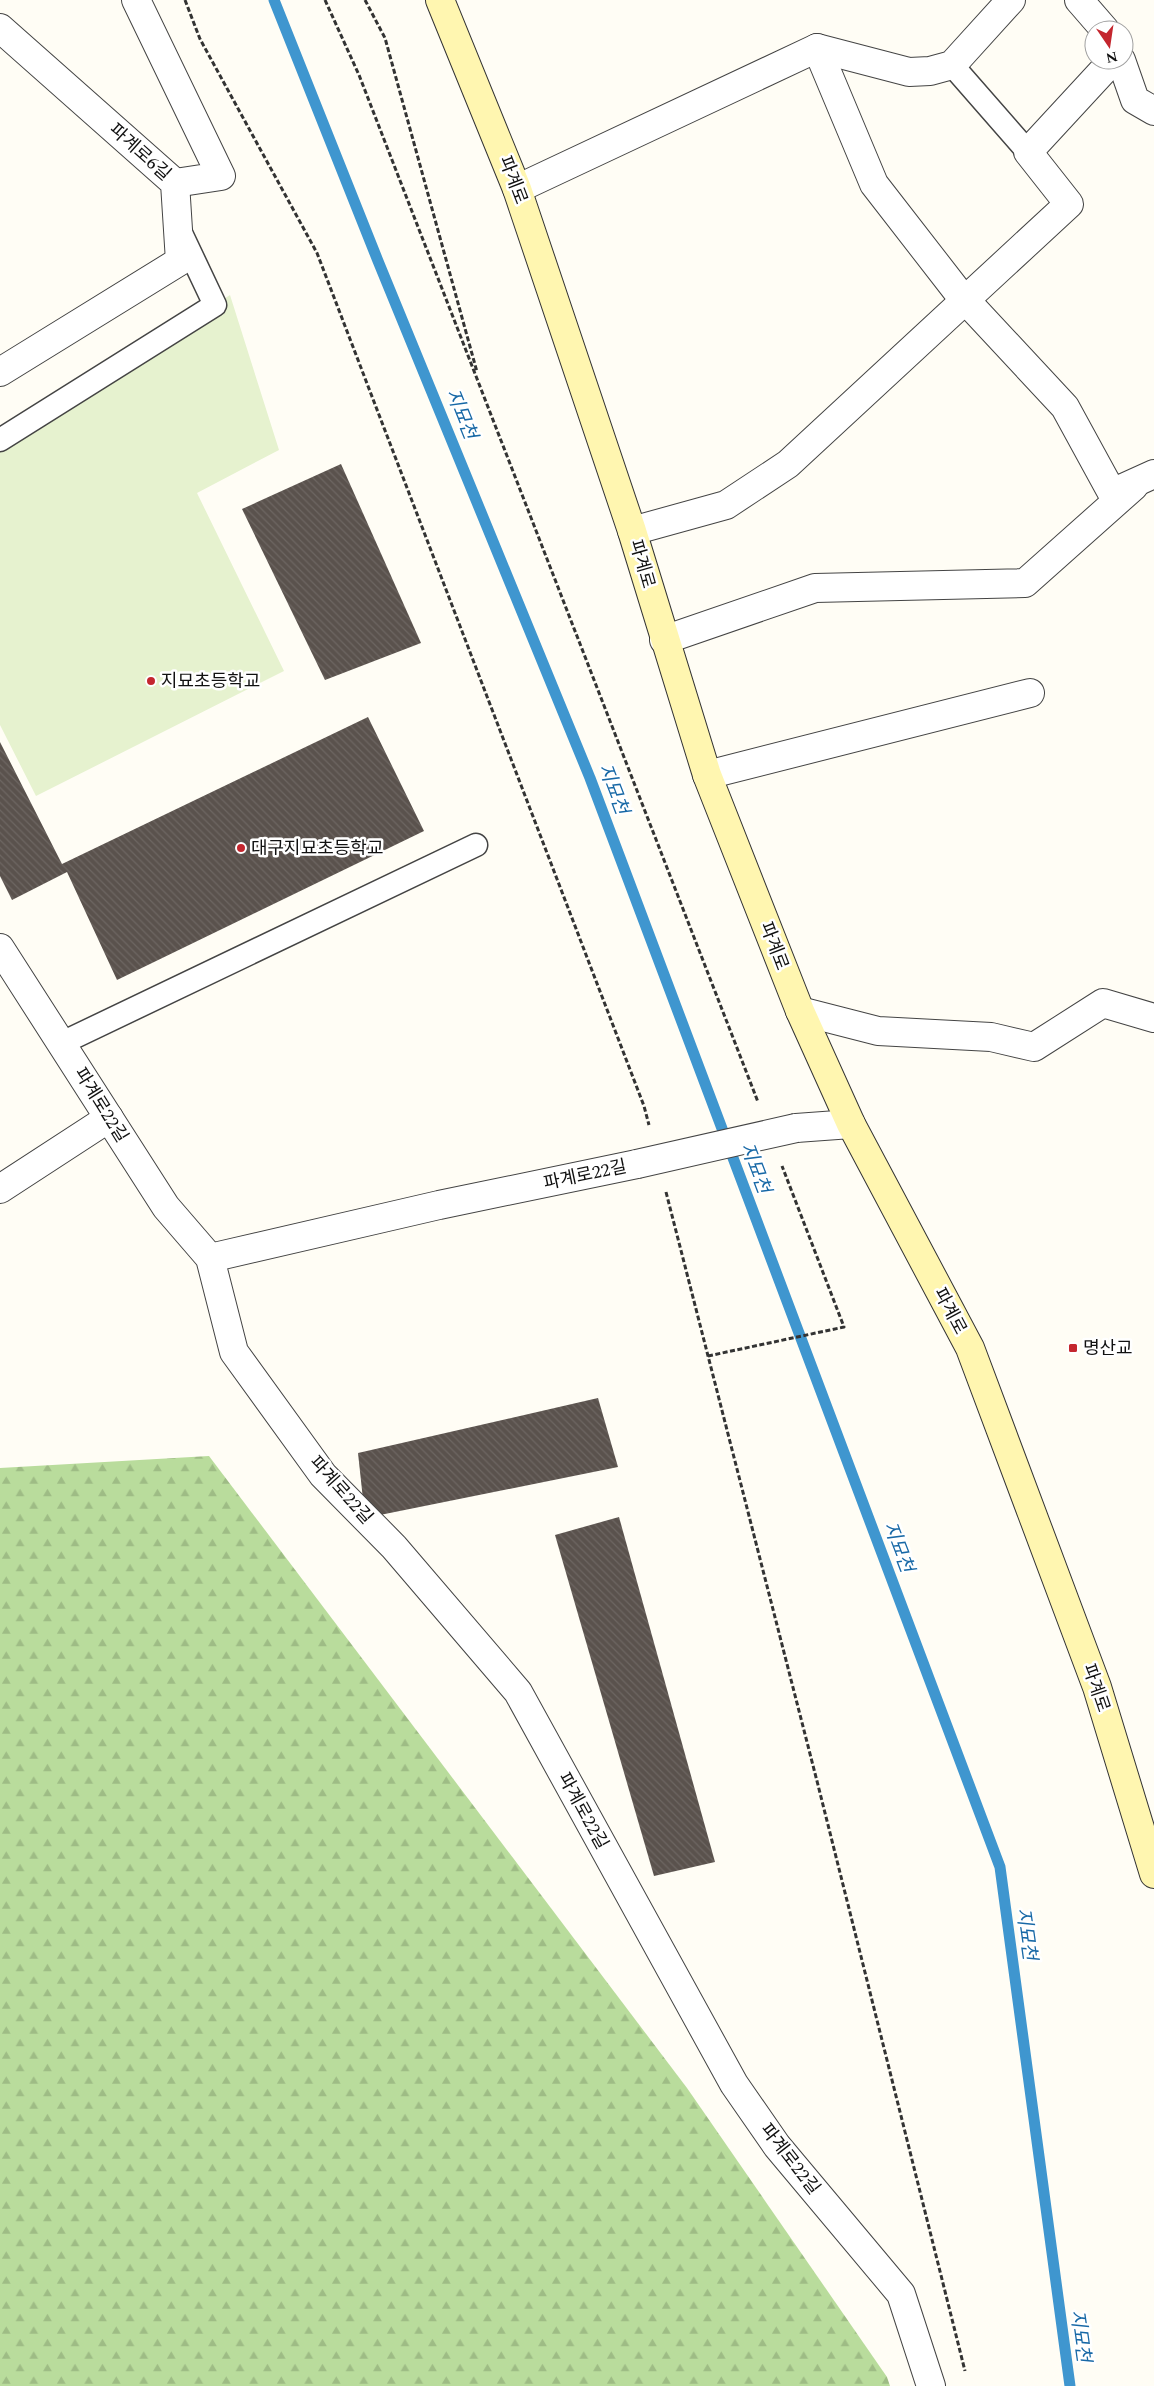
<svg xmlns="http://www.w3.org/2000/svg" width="1154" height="2386" font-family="Spectral,'Noto Sans KR',serif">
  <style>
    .forest { fill: url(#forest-firs) }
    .pitch { fill: #e6f2cf }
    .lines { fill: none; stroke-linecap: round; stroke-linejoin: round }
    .stream { stroke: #3f96cf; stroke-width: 11 }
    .building { fill: url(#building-back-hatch) }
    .lane-casing { stroke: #444; stroke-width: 25 }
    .street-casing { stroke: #444; stroke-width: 30 }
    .secondary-casing { stroke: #333; stroke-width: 30 }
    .path { stroke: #333; stroke-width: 3; stroke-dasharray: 5 2.5; stroke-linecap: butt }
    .lane { stroke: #fff; stroke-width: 22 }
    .street { stroke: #fff; stroke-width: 28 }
    .secondary { stroke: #fff6b0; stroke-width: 28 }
    .street-bridge-casing { stroke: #444; stroke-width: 30; stroke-linecap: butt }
    .street-bridge { stroke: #fff; stroke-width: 28 }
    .poi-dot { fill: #c4262e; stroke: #fff; stroke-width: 2 }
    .labels { text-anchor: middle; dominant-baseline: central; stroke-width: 5; stroke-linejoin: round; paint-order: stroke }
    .street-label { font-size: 18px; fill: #111; stroke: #fff }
    .poi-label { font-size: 18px; fill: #111; stroke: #fff; text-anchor: start }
    .water-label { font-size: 19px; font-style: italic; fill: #1768a6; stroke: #fff }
  </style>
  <defs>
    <pattern id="forest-firs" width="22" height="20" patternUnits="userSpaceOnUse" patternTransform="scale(1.25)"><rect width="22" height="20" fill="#b9dc9c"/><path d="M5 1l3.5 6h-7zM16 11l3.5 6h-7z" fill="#9ebc85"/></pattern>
    <pattern id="building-back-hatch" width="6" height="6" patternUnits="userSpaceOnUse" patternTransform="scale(1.25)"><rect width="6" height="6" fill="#5a524d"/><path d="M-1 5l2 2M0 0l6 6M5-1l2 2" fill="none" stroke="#6d6662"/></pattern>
  </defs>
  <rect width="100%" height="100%" fill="#fffdf5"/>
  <polygon class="forest" points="209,1456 687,2088 887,2377 890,2386 0,2386 0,1468"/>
  <polygon class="pitch" points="230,295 279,450 197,493 284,671 36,796 0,725 0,443"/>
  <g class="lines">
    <polyline class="stream" points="274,0 378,261 590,778 1000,1867 1070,2386"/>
  </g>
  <g class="building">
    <polygon points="341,464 421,643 325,680 242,509"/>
    <polygon points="368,717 424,831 117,980 67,872 12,900 0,876 0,742 62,864"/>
    <polygon points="598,1398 618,1467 365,1518 358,1453"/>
    <polygon points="619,1517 715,1862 654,1876 555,1535"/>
  </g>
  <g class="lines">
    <defs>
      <g id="lane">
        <polyline points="952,65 1028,152"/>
        <polyline points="0,440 215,305 180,231"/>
        <polyline points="62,1043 476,845"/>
      </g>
      <g id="street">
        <polyline points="136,0 221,176 175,183"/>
        <polyline points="1079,0 1105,30"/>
        <polyline points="0,28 175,183 180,261 0,372"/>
        <polyline points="817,48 874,184 957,291 1065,407 1112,493 1154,474"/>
        <polyline points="1121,60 1135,100 1154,111"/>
        <polyline points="517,189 817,48 909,72 930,71 952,65 1011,0"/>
        <polyline points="632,531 726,505 788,464 1069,204 1028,152 1113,60"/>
        <polyline points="664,640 815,588 1025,583 1134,486"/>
        <polyline points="707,775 1030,693"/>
        <polyline points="0,948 166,1207 210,1258 234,1352 323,1475 394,1547 518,1692 734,2084 777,2146 901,2294 931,2386"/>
        <polyline points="800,1011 878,1031 991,1037 1034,1047 1103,1003 1154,1018"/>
        <polyline points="796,1128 851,1124"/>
        <polyline points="0,1189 109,1118"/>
        <polyline points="210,1258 439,1205 637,1164"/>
      </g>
      <polyline id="secondary" points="440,0 517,189 632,531 707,775 800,1011 851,1124 970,1348 1097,1687 1154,1874"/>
    </defs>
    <use href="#lane" class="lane-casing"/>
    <use href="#street" class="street-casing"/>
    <use href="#secondary" class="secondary-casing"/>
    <g class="path">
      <polyline points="185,0 200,39 317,253 644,1106 649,1125"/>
      <polyline points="325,0 359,75 758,1102"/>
      <polyline points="365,0 385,38 477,372"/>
      <polyline points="666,1192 818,1785 965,2371"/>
      <polyline points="708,1356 844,1327 782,1166"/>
    </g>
    <use href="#lane" class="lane"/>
    <use href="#street" class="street"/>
    <use href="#secondary" class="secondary"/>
    <defs>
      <polyline id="street-bridge" points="637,1164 796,1128"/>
    </defs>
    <use href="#street-bridge" class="street-bridge-casing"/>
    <use href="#street-bridge" class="street-bridge"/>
  </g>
  <g class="poi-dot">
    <circle cx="151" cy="681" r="5"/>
    <circle cx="241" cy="848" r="5"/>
    <rect x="1068" y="1343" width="10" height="10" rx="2.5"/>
  </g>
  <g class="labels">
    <g class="street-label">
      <text transform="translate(140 152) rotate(42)">파계로6길</text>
      <text transform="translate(513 180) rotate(69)">파계로</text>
      <text transform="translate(642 564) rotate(74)">파계로</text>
      <text transform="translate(774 946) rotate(69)">파계로</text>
      <text transform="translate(101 1105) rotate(58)">파계로22길</text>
      <text transform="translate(585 1175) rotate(-12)">파계로22길</text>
      <text transform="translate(950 1311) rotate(62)">파계로</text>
      <text transform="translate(341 1490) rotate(48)">파계로22길</text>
      <text transform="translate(1096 1688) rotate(71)">파계로</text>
      <text transform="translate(583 1811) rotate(61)">파계로22길</text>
      <text transform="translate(790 2159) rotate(52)">파계로22길</text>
    </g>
    <g class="poi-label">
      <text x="161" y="681">지묘초등학교</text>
      <text x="251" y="848">대구지묘초등학교</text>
      <text x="1083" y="1348">명산교</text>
    </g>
    <g class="water-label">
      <text transform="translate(461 414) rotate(68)">지묘천</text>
      <text transform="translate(613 789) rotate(69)">지묘천</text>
      <text transform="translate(755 1168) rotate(69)">지묘천</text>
      <text transform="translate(898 1547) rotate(69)">지묘천</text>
      <text transform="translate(1026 1934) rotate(82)">지묘천</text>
      <text transform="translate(1080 2336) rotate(82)">지묘천</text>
    </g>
  </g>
  <g transform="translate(1109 45) rotate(167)"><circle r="24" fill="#ffffff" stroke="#a0a0a0"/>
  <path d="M0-4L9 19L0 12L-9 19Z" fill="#c4262e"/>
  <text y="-8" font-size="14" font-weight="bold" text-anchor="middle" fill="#111111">N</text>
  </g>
</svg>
